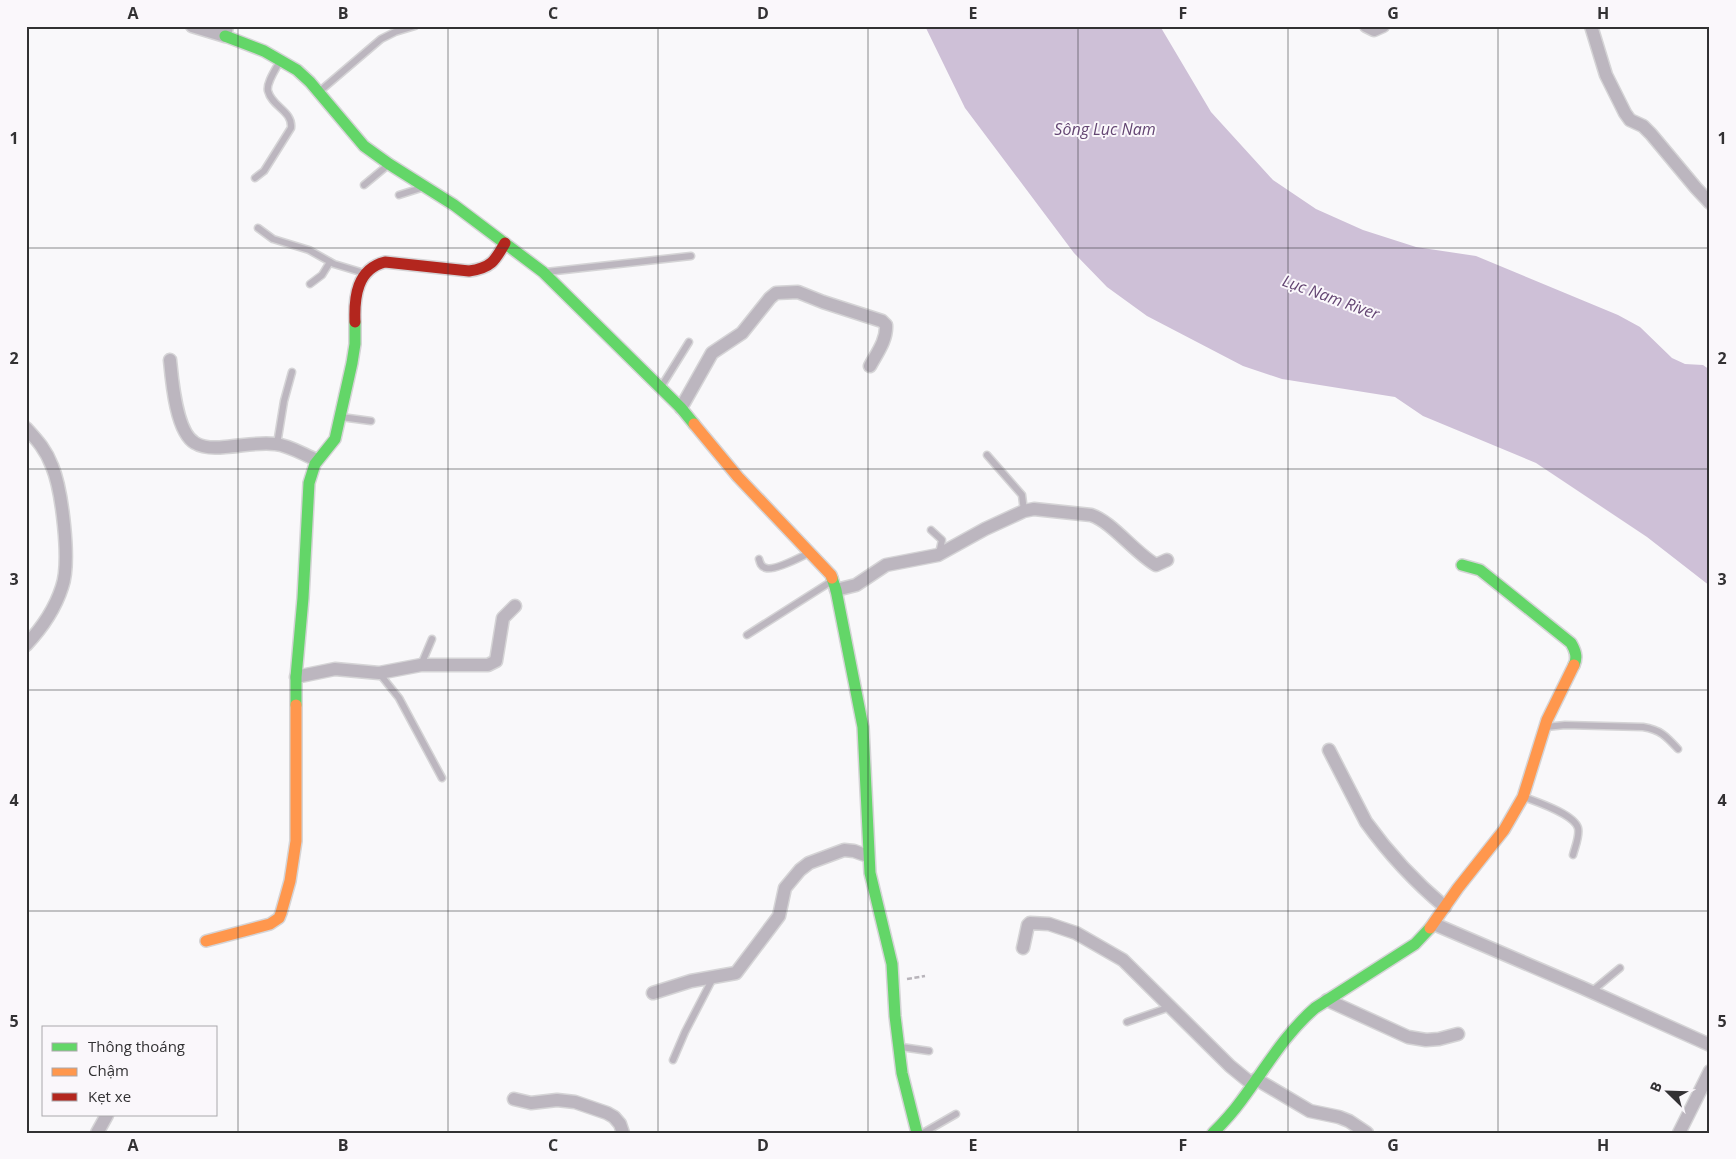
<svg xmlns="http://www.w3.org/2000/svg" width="1736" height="1159" font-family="'Open Sans',sans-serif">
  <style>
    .water { fill: #cec0d7 }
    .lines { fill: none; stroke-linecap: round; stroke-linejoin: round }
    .lane-casing { stroke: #d5d4d6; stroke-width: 9 }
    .street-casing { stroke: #d5d4d6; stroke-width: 15 }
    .fast-casing { stroke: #d5d4d6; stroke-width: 14 }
    .slow-casing { stroke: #d5d4d6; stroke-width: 14 }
    .jam-casing { stroke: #d5d4d6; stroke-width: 14 }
    .path { stroke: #b8b4ba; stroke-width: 2.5; stroke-dasharray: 5 2.5; stroke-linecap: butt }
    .lane { stroke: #bcb6bf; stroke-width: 6 }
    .street { stroke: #bcb6bf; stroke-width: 12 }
    .fast { stroke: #63d668; stroke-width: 11 }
    .slow { stroke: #ff974d; stroke-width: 11 }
    .jam { stroke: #b3261e; stroke-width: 11 }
    .grid { fill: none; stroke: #323133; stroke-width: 1; stroke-opacity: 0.55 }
    .labels { text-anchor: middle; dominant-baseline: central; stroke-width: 4; stroke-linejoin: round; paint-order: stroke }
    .water-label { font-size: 16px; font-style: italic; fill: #634572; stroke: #faf7fb }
    .neatline { fill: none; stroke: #323133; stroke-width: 2 }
    .grid-label { font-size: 16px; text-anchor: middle; font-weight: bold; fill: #323133 }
  </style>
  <rect width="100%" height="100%" fill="#f9f8fa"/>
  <polygon class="water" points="925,26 1160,26 1211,112 1273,180 1316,209 1363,230 1416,247 1476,256 1618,315 1640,327 1672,358 1685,364 1703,365 1710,370 1710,586 1647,537 1536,463 1423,416 1395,397 1282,379 1243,366 1147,316 1107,287 1074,253 965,108"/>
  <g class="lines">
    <defs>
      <g id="lane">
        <polyline points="320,91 381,39 395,32 415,26"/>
        <path d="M255,178L264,171L291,128C293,111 272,107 268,91C266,83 276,69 280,61"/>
        <polyline points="364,185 388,165"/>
        <polyline points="399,195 421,188"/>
        <polyline points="258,228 273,239 309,250 334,264 364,273"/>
        <polyline points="546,272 691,256"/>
        <polyline points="310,284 322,275 330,262"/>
        <polyline points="661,387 689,342"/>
        <polyline points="341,417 371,421"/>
        <polyline points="277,444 284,401 292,372"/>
        <polyline points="987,455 1022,495 1024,511"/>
        <polyline points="931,530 942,540 939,554"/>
        <path d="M759,559C760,563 761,567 766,568C774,571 799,558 807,554"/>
        <polyline points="747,635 832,581"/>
        <polyline points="421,665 432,639"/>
        <polyline points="379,673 399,698 442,778"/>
        <path d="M1546,727L1565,725L1643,727C1661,730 1666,736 1678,749"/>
        <path d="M1524,797C1537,802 1574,814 1578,828C1580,836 1575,847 1573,855"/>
        <polyline points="1591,992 1620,968"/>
        <polyline points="1127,1022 1170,1007"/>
        <polyline points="901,1047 929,1051"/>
        <polyline points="673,1060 685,1032 713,978"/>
        <polyline points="923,1133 956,1114"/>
      </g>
      <g id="street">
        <polyline points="192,26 225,36 227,26"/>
        <polyline points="1366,26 1374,30 1383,26"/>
        <polyline points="1591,26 1606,75 1625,113 1630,120 1643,126 1651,134 1696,188 1710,203"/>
        <path d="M170,360C172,381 176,432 195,443C203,448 216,448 225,447C242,446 258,442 275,444C289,445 304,455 317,460"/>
        <path d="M681,408L712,353L742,333L770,298L776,293L798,292L823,302L882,321L886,325C887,340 877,353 870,366"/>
        <path d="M26,428C38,441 46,450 52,466C62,490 71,562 62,587C55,609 42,628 26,645"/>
        <path d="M836,590L856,585L886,565L938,555L985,529L1024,511L1034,509L1091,515C1111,521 1135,553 1156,565L1167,560"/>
        <polyline points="296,677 335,669 379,673 421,665 488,665 496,661 503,618 515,606"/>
        <path d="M1329,750L1366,822C1389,854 1415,882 1445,907"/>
        <polyline points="1434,924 1583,988 1710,1045"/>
        <polyline points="1023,948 1028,925 1030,923 1049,924 1076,933 1123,960 1230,1066 1252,1084"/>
        <polyline points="653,993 691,981 736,973 779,916 785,888 800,870 809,863 844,850 854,851 868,856"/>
        <polyline points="1327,1000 1408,1037 1426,1040 1439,1039 1458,1034"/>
        <polyline points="1256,1079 1310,1111 1339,1117 1349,1121 1367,1133"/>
        <polyline points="514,1099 531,1103 557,1100 575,1102 607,1113 614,1117 620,1124 623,1133"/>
        <polyline points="97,1133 107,1115"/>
        <polyline points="1679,1133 1710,1071"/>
      </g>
      <g id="fast">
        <polyline points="225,36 264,51 297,70 310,82 364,146 389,164 454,205 543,272 681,408 694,424"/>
        <path d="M1462,565L1480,570L1571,643C1575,650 1578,657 1574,665"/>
        <polyline points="832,578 836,590 863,727 870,873 892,964 895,1016 902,1073 917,1133"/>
        <polyline points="296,705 296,677 303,598 309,483 315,464 335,439 352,363 355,344 355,322"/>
        <path d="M1213,1133C1223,1123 1233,1112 1241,1101C1265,1069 1284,1035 1315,1008L1415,944L1430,928"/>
      </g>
      <g id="slow">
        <polyline points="694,424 738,477 831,575 832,578"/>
        <polyline points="1430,928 1458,888 1504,830 1523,797 1547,720 1574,665"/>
        <polyline points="206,941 270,924 279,918 281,913 290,881 296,841 296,705"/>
      </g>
      <path id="jam" d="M355,322C354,297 357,269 385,262L469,271C491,268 495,261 505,243"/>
    </defs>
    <use href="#lane" class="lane-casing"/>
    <use href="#street" class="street-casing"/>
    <use href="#fast" class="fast-casing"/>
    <use href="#slow" class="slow-casing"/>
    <use href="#jam" class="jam-casing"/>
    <polyline class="path" points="907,979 925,976"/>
    <use href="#lane" class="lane"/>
    <use href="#street" class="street"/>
    <use href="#fast" class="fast"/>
    <use href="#slow" class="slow"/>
    <use href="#jam" class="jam"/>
  </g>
  <path class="grid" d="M238,26V1133M448,26V1133M658,26V1133M868,26V1133M1078,26V1133M1288,26V1133M1498,26V1133M26,248H1710M26,469H1710M26,690H1710M26,911H1710"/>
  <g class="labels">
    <g class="water-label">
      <text x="1105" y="129">Sông Lục Nam</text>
      <text transform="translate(1331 297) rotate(20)">Lục Nam River</text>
    </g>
  </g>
  <rect width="1736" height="1159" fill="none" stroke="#faf7fb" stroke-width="55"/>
  <rect x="42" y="1026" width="175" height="90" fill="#faf7fb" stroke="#aaa8ab"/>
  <rect x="52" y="1043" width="25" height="8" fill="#63d668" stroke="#aaa8ab"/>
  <text x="88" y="1052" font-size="15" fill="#323133">Thông thoáng</text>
  <rect x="52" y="1068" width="25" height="8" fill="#ff974d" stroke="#aaa8ab"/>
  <text x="88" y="1076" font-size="15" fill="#323133">Chậm</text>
  <rect x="52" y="1093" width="25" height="8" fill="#b3261e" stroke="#aaa8ab"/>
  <text x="88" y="1102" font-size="15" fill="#323133">Kẹt xe</text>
  <g transform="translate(1668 1092) rotate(293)" stroke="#faf7fb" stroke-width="4" paint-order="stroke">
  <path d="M0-4L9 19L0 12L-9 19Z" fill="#323133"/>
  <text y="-8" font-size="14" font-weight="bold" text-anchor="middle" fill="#323133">B</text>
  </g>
  <rect x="28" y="28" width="1680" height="1104" class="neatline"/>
  <g class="grid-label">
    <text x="133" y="19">A</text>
    <text x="343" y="19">B</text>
    <text x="553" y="19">C</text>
    <text x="763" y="19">D</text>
    <text x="973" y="19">E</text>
    <text x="1183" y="19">F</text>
    <text x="1393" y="19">G</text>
    <text x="1603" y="19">H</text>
    <text x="14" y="144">1</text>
    <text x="1722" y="144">1</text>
    <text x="14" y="364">2</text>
    <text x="1722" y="364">2</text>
    <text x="14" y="585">3</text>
    <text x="1722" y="585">3</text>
    <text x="14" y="806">4</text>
    <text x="1722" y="806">4</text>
    <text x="14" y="1027">5</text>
    <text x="1722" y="1027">5</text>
    <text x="133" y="1151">A</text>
    <text x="343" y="1151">B</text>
    <text x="553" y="1151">C</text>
    <text x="763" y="1151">D</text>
    <text x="973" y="1151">E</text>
    <text x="1183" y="1151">F</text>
    <text x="1393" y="1151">G</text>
    <text x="1603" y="1151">H</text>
  </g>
</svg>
